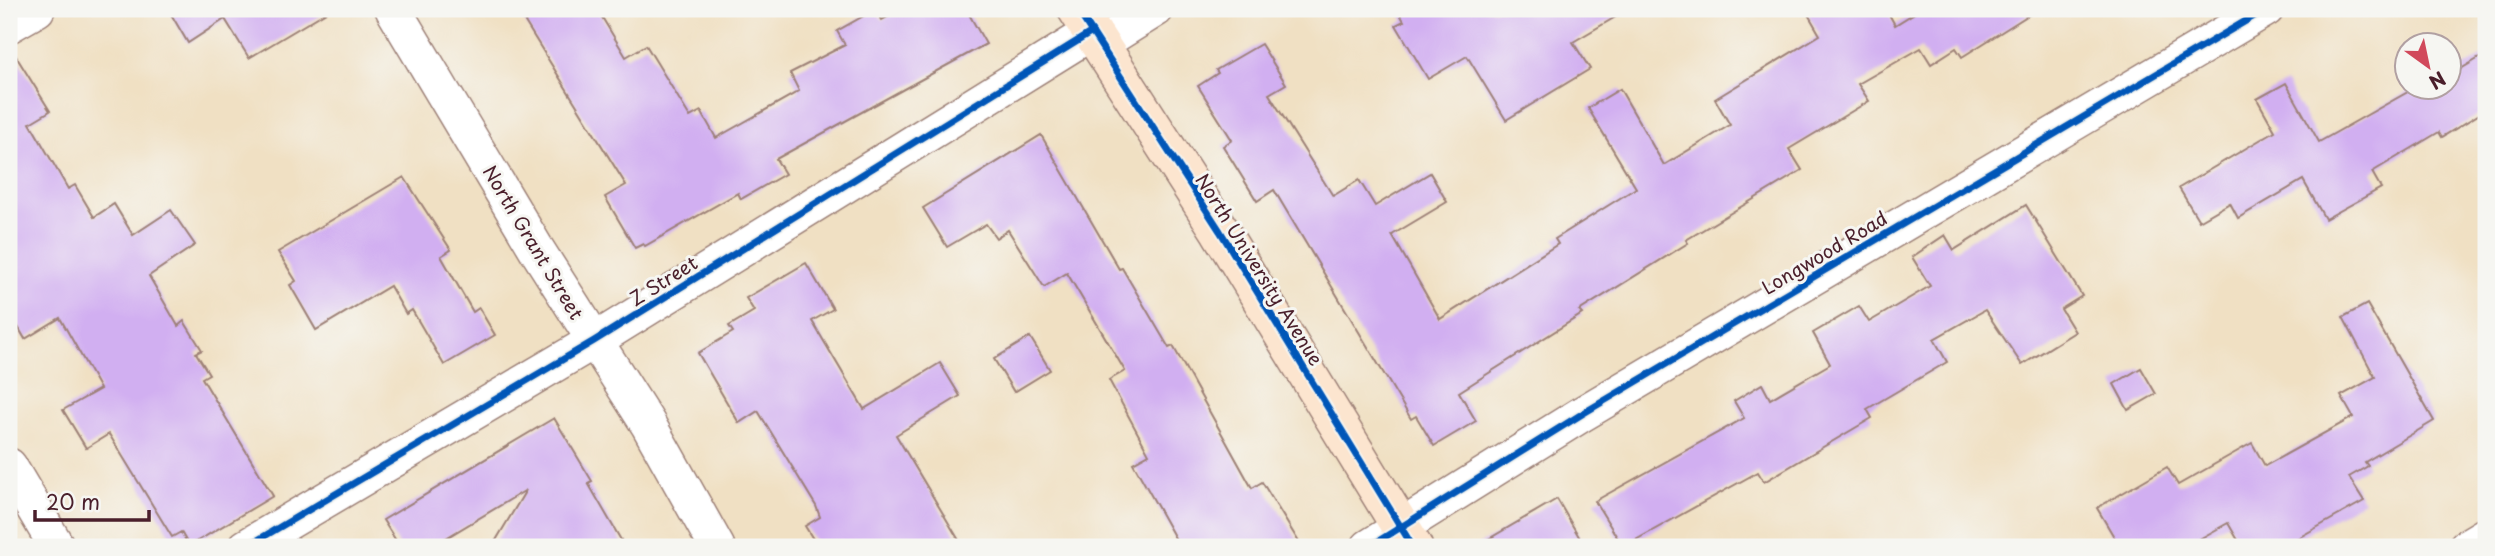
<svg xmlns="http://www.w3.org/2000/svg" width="2495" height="556" font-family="'Playpen Sans',sans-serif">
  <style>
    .building { fill: #d1aff1 }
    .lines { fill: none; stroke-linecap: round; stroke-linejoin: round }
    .street-casing { stroke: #9d8077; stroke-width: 38 }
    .secondary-casing { stroke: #9d8077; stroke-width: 41 }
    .street { stroke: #fff; stroke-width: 35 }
    .secondary { stroke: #fce5cf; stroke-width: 38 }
    .cycleway-casing { stroke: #f6f6f2; stroke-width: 11 }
    .cycleway { stroke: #0057b8; stroke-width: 7 }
    .labels { text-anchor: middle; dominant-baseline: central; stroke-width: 6; stroke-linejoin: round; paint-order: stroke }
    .street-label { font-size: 19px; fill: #4a1f2b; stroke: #f6f6f2 }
  </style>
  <rect width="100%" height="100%" fill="#f6f6f2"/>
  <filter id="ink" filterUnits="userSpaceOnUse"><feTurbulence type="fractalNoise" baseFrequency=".0143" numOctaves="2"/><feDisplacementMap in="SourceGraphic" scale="14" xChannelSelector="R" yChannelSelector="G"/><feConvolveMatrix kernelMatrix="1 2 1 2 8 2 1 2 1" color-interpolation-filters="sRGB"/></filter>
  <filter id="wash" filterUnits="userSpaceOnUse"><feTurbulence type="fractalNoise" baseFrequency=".00686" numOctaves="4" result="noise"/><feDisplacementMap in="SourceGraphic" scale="28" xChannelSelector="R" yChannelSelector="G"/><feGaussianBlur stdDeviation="1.57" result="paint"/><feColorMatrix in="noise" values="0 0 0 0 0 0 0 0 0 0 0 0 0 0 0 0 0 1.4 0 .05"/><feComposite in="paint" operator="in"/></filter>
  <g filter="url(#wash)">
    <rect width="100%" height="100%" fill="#f0e0c3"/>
    <g id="blocks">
      <g class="building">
        <polygon points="168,9 331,9 249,58 225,19 188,43"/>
        <polygon points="517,9 597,9 626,57 646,45 690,117 701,111 716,138 799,91 790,73 845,45 837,31 876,9 882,20 902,9 966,9 986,44 776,159 785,174 741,199 738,193 645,246 643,244 635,248 605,197 626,185"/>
        <polygon points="1397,9 1629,9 1573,42 1590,69 1506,120 1467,56 1428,79 1396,25 1404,21"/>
        <polygon points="1805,9 1886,9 1895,25 1921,9 2038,9 1962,57 1956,48 1931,64 1921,48 1858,84 1869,101 1789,149 1802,170 1686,240 1688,243 1579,311 1582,314 1459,392 1476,421 1434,446 1416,416 1411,419 1274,190 1257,201 1223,146 1232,140 1198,86 1218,73 1216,70 1261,44 1286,84 1269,94 1333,196 1359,180 1375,206 1430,173 1447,202 1392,235 1440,319 1558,244 1555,239 1636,188 1588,108 1620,89 1664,165 1730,125 1715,99 1820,35"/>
        <polygon points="9,45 50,111 30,123 68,189 75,185 94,217 114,204 133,235 171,210 195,245 149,276 178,326 184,321 202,350 196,353 209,374 202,378 273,496 189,546 181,532 172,537 109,434 86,448 63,410 100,389 60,318 25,339 9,311"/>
        <polygon points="2486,54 2486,110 2442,137 2439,132 2372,172 2381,188 2325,219 2303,180 2238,218 2230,203 2199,221 2179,188 2275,131 2257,99 2286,83 2319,142 2415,88 2449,88 2449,76"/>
        <polygon points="1041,135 1119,269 1122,268 1169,348 1173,346 1252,488 1262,482 1302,547 1180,547 1133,463 1149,454 1109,380 1125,371 1067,273 1044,287 1008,230 996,238 986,224 947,247 923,208"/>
        <polygon points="404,177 451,250 441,256 473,312 479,308 495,335 444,365 412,310 406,314 390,286 316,330 290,285 296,281 278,252"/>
        <polygon points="2026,205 2082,296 2061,309 2075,332 2022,365 1985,310 1934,339 1947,362 1867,409 1872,418 1764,482 1758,472 1623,547 1595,501 1744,418 1734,401 1762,384 1770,399 1830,364 1813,333 1859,306 1869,322 1930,286 1912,257 1945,235 1954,250"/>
        <polygon points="806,263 833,309 812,321 864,409 940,363 960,396 896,435 963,547 818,547 805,526 820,517 816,506 758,411 739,423 698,353 733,332 729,326 754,311 746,298"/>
        <polygon points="2367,304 2434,421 2365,462 2368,466 2349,477 2364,501 2282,547 2242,547 2228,523 2185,547 2120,547 2097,508 2167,467 2178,485 2252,443 2265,466 2353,417 2341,396 2375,377 2343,317"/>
        <polygon points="1030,337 1050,370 1014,392 994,359"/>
        <polygon points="2141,368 2156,394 2128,410 2114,384"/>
        <polygon points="554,418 592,481 588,483 625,547 492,547 526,490 431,547 400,547 383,520"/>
        <polygon points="1557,499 1585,547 1475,547"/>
      </g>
    </g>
  </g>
  <g filter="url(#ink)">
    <use href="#blocks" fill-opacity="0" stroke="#9d8077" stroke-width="2"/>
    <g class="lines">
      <defs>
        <g id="street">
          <polyline points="393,9 537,250 648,424 717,547"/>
          <polyline points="9,25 37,9"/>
          <polyline points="1100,44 1156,9"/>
          <polyline points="9,466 57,547"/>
          <polyline points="246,547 594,341 1092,32"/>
          <polyline points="1369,547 1582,414 2266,9"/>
          <polyline points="2466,547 2486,535"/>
        </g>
        <polyline id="secondary" points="1077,9 1220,231 1413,547"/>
      </defs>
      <use href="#street" class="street-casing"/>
      <use href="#secondary" class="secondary-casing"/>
      <use href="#street" class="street"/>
      <use href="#secondary" class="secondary"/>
      <defs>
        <g id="cycleway">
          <polyline points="1077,9 1220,231 1413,547"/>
          <polyline points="246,547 594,341 1092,32"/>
          <polyline points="1369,547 1582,414 2266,9"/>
        </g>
      </defs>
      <use href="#cycleway" class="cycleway-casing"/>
      <use href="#cycleway" class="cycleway"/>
    </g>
  </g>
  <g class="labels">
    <g class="street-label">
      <text transform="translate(534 242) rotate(59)">North Grant Street</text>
      <text transform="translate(1824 252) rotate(-31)">Longwood Road</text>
      <text transform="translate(1260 269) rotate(58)">North University Avenue</text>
      <text transform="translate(663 280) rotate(-32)">Z Street</text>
    </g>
  </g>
  <rect width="2495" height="556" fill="none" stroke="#f6f6f2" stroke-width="35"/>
  <g transform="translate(2428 66) rotate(147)"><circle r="33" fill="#f6f6f2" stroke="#b1a0a2" stroke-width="2"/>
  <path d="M0-5L12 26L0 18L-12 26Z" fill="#d1495b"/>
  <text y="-10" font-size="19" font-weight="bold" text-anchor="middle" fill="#4a1f2b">N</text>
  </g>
  <path d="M35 510v10h114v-10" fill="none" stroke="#4a1f2b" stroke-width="3.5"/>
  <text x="46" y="510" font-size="21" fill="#4a1f2b" stroke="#f6f6f2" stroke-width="5" paint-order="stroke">20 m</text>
</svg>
